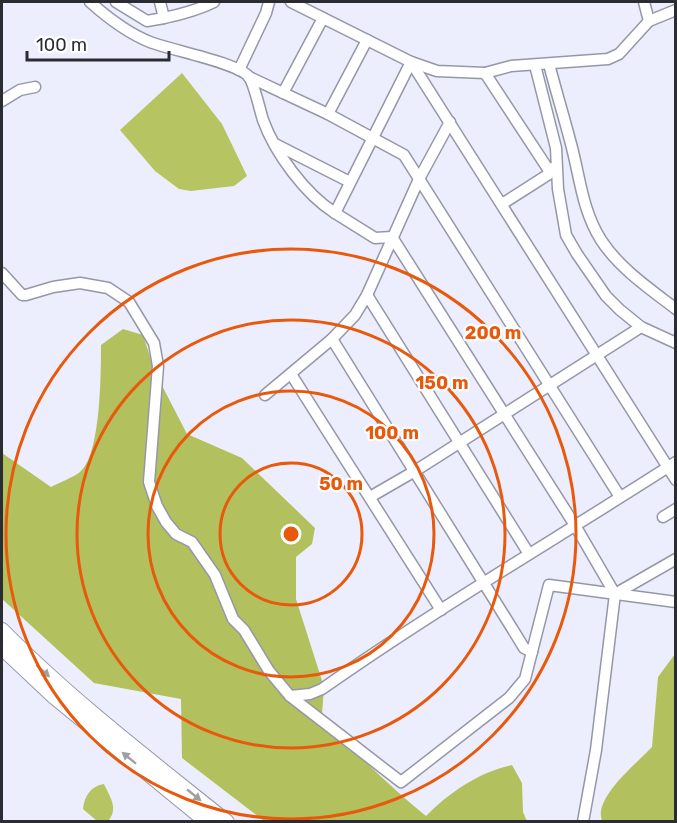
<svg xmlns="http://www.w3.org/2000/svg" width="677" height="823" font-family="Rubik,sans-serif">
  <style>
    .forest { fill: #b2c15d }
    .water { fill: #b6c561 }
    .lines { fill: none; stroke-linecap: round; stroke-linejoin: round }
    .minor-casing { stroke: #9597a8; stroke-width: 13 }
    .tertiary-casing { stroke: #9597a8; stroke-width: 16 }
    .minor { stroke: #fff; stroke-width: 10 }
    .tertiary { stroke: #fff; stroke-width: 14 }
    .oneway { fill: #a0a0a3 }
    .ring { fill: none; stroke: #e8590c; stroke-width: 3 }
    .centre { fill: #e8590c; stroke: #fff; stroke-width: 3 }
    .ring-label { font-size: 18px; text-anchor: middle; font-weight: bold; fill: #e8590c; stroke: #fff; stroke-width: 4.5; stroke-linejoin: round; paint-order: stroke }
  </style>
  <rect width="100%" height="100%" fill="#eceefd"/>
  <g class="forest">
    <path d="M123,329L143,335L155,372L187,434L242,458L315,528L312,544L296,557V599L324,687L322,715C354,752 388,785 426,816C448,793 481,771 512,765L522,783L523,812L527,821H264L182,758L181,699L94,683L2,599V453L51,487C60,482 72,478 80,472C101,455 101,372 101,345Z"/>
    <path d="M675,654V821H602C593,798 637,763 652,747L658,677Z"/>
  </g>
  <g class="water">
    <polygon points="182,73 222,124 247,176 234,186 191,191 179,189 155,171 120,130"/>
    <path d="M104,784C110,797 119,809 108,821H97L83,809C84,796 91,786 104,784Z"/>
  </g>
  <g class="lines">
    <defs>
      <g id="minor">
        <path d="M90,2C108,18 127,33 150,42C170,50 239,63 249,77C254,83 260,111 263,120C275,153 305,194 335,213"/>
        <polyline points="116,2 147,21 164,18"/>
        <path d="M160,2L164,18C183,14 198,10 214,2"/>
        <polyline points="291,2 411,62 437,71 485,73 511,66 608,59 619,54 649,21 676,10"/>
        <polyline points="644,2 649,21"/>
        <polyline points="411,62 676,480"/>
        <path d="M549,64C556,91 564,117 571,144C580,177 582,210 601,240C619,268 650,289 676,309"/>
        <polyline points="535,65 556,148 558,189 566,235 577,254 606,296 620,310 641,327 676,343"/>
        <polyline points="239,70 266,13 269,2"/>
        <polyline points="485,73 548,169"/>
        <polyline points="249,77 328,114 404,155 620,497"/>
        <polyline points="283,93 323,18"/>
        <polyline points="2,101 20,90 35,87"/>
        <polyline points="328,114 367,40"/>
        <polyline points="275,144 350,182"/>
        <polyline points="502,204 549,174 548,169 553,168"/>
        <polyline points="392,237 576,527 615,594 596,750 583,822"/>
        <polyline points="392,237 375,238 335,213 411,62"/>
        <polyline points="2,273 22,295 26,295 53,287 80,283 108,288 129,302 154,343 158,366 149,482 157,506 166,522 176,534 192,542 215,575 233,619 244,630 269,671 290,696 401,782 509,698 525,679 549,585 676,602"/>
        <polyline points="367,295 529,554"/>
        <polyline points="332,339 518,638 524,648 532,652"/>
        <polyline points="291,374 441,610"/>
        <polyline points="265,395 332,339 355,315 367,295 419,179 450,122"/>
        <polyline points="370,497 415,471 641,327"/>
        <polyline points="663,517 676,509"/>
        <polyline points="615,594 676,559"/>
        <path d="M290,696L310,694L322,689C437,608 558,538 676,462"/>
      </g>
      <g id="tertiary">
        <path d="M2,630C71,700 150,760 227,822"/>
        <polyline points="2,648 53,696 207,822"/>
      </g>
    </defs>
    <use href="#minor" class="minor-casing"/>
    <use href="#tertiary" class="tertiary-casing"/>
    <use href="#minor" class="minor"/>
    <use href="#tertiary" class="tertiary"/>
  </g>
  <defs><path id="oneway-solid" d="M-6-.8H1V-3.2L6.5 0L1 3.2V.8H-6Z" transform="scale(1.5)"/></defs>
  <g class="oneway">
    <use href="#oneway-solid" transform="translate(43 671) rotate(42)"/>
    <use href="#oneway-solid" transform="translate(129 758) rotate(-141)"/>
    <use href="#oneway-solid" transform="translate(194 795) rotate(39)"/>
  </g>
  <g class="ring">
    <circle cx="291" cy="534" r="71"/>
    <circle cx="291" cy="534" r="143"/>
    <circle cx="291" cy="534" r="214"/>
    <circle cx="291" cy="534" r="285"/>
  </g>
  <circle cx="291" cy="534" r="9" class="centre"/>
  <g class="ring-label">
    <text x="493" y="339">200 m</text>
    <text x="442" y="389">150 m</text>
    <text x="392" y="439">100 m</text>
    <text x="341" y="490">50 m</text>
  </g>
  <rect width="677" height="823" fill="none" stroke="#2b2b32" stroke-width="6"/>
  <path d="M27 51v9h142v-9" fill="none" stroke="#2b2b32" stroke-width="3"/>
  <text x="36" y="51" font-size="18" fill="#2b2b32" stroke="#ffffff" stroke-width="4.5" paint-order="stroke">100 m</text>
</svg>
